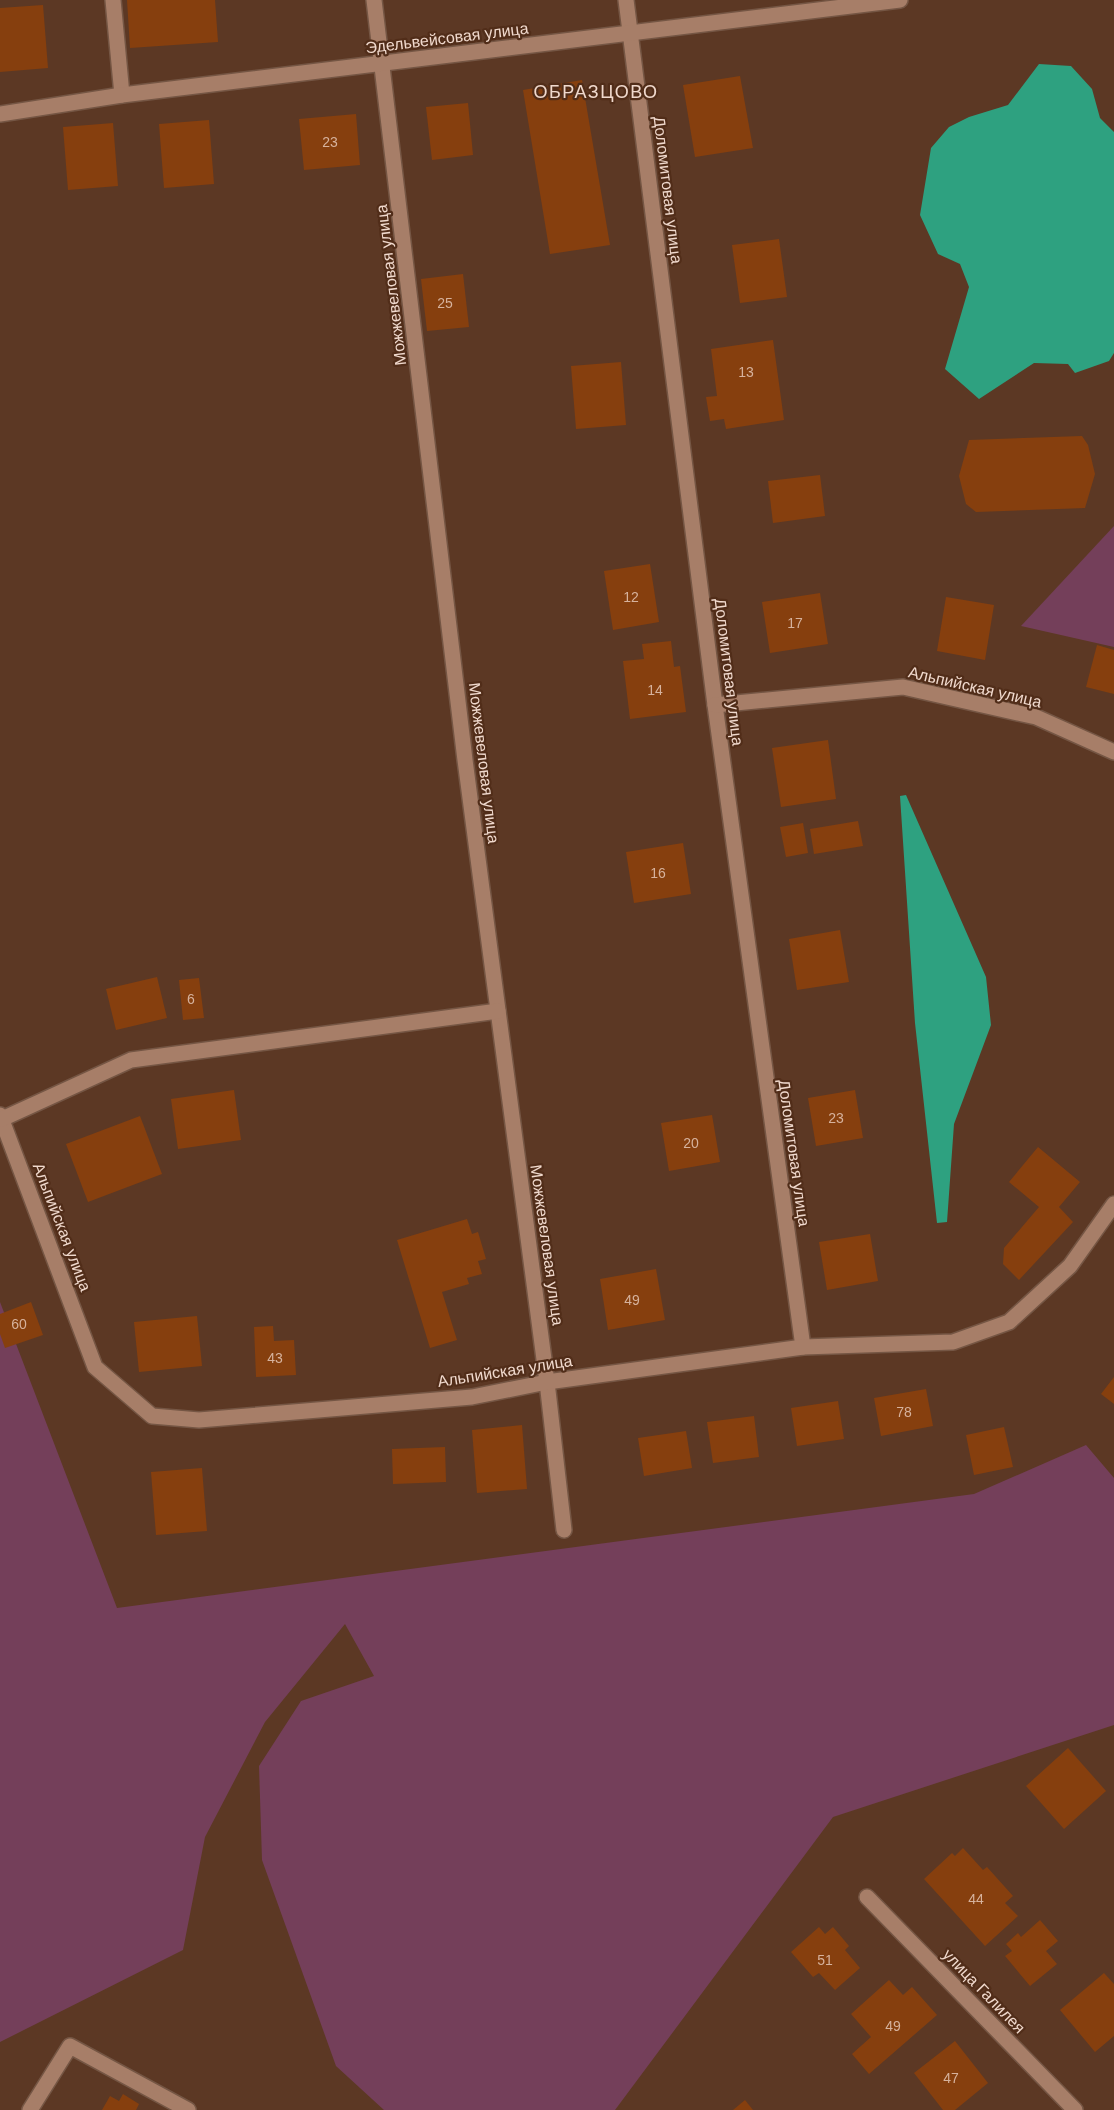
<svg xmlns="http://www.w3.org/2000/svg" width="1114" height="2110" font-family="Helvetica,sans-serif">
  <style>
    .green { fill: #743f5a }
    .water { fill: #2ea180 }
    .building { fill: #863f0e }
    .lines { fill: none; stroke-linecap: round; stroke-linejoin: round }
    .minor-casing { stroke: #755644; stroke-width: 18 }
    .minor { stroke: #a77e68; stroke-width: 15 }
    .labels { text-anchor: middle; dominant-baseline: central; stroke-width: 4.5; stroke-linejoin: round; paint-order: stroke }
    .number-label { font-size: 14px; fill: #d6b29d }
    .street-label { font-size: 16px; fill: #f0d9cd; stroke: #512d19 }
    .neighbourhood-label { font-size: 18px; letter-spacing: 1.5px; fill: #f0d9cd; stroke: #512d19 }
  </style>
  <rect width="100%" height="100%" fill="#5c3824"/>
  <g class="green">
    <polygon points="1114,526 1114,647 1021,626"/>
    <polygon points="0,1302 117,1608 974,1494 1086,1445 1114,1478 1114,1725 833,1817 615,2110 384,2110 336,2066 262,1860 259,1766 301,1701 374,1676 345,1624 265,1722 205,1837 183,1950 0,2042"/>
  </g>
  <g class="water">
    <polygon points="1039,64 1071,66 1092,89 1100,118 1114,132 1114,353 1109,361 1075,373 1068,364 1034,363 979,399 945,369 969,287 960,264 938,254 920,215 931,148 949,127 969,117 1008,105"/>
    <polygon points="906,795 986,977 991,1025 954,1124 947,1222 937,1223 915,1023 900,796"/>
  </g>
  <g class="building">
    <polygon points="127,0 215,0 218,42 130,48"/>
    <polygon points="43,5 48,68 0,72 0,8"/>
    <polygon points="740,76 753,148 695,157 683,85"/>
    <polygon points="582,80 610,245 550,254 523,90"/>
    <polygon points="468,103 473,155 432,160 426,107"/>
    <polygon points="356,114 360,165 304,170 299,119"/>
    <polygon points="209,120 214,184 164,188 159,124"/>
    <polygon points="113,123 118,186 68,190 63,127"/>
    <polygon points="779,239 787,297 740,303 732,245"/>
    <polygon points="463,274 469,327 427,331 421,279"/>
    <polygon points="773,340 784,420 726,429 724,419 710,421 706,397 717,396 711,349"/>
    <polygon points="621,362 626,425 576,429 571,366"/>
    <polygon points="1082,436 1088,445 1095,474 1085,508 976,512 966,504 959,476 969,440"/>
    <polygon points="820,475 825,516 773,523 768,481"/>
    <polygon points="650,564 659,622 613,630 604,571"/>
    <polygon points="820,593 828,644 770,653 762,602"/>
    <polygon points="946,597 994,605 985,660 937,651"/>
    <polygon points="671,641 674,667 680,666 686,712 630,719 623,661 644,659 642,644"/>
    <polygon points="1097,645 1114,650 1114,694 1086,687"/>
    <polygon points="828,740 836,799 781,807 772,748"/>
    <polygon points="858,821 863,846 814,854 810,829"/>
    <polygon points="803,823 808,853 786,857 780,827"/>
    <polygon points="683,843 691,894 634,903 626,852"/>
    <polygon points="840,930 849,982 797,990 789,939"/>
    <polygon points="157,977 167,1018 116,1030 106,989"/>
    <polygon points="199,978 204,1018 183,1020 179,980"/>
    <polygon points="234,1090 241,1140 178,1149 171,1099"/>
    <polygon points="855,1090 863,1138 816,1146 808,1098"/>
    <polygon points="712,1115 720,1162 669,1171 661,1123"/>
    <polygon points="140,1116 162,1174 88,1202 66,1144"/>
    <polygon points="1038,1147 1080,1182 1059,1207 1073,1222 1019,1280 1003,1264 1004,1248 1039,1207 1009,1182"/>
    <polygon points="467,1219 472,1234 478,1232 486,1259 478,1261 482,1274 467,1278 469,1284 442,1292 457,1340 430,1348 397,1240"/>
    <polygon points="870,1234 878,1281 827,1290 819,1242"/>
    <polygon points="656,1269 665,1320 608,1330 600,1279"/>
    <polygon points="31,1302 43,1335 5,1348 0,1334 0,1314"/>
    <polygon points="197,1316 202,1366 139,1372 134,1322"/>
    <polygon points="273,1326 274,1341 294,1340 296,1375 256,1377 254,1327"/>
    <polygon points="1114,1377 1114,1404 1101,1394"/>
    <polygon points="926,1389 933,1426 881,1436 874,1398"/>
    <polygon points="838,1401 844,1439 797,1446 791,1408"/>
    <polygon points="754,1416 759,1457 713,1463 707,1422"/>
    <polygon points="522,1425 527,1489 477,1493 472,1430"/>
    <polygon points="1004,1427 1013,1467 974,1475 966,1435"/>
    <polygon points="686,1431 692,1468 644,1476 638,1438"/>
    <polygon points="445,1447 446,1482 393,1484 392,1449"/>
    <polygon points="202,1468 207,1531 156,1535 151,1472"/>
    <polygon points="1068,1748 1106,1791 1064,1829 1026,1786"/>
    <polygon points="963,1848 983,1870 987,1867 1013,1896 1005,1903 1018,1916 985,1946 924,1879 952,1853 955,1856"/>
    <polygon points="1040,1920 1058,1941 1046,1951 1057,1964 1030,1986 1005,1956 1012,1951 1006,1944 1018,1933 1021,1937"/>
    <polygon points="819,1927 825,1934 833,1927 849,1946 845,1950 860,1968 835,1990 819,1973 813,1977 791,1952"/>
    <polygon points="1104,1973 1114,1984 1114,2036 1095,2052 1060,2010"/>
    <polygon points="889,1980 903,1995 912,1987 937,2015 869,2074 852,2054 871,2037 851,2014"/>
    <polygon points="955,2041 988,2083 955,2110 943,2110 914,2073"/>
    <polygon points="123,2094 139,2104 136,2110 102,2110 110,2096 119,2101"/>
    <polygon points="745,2100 753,2110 733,2110"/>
  </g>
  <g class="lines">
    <defs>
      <g id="minor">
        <polyline points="113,0 122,95"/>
        <polyline points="374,0 465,760 547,1382 564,1530"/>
        <polyline points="626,0 715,705 803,1347"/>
        <polyline points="0,114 122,95 900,0"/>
        <polyline points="715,705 903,687 1036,717 1114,752"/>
        <polyline points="0,1115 95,1367 152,1416 199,1420 472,1397 547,1382 803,1347 953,1342 1009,1322 1070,1266 1114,1204"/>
        <polyline points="2,1119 131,1060 498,1011"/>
        <polyline points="867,1897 1075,2110"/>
        <polyline points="30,2110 70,2046 188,2110"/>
      </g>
    </defs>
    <use href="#minor" class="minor-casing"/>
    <use href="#minor" class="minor"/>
  </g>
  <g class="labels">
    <g class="number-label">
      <text x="330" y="142">23</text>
      <text x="445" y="303">25</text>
      <text x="746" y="372">13</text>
      <text x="631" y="597">12</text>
      <text x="795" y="623">17</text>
      <text x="655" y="690">14</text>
      <text x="658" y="873">16</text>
      <text x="191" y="999">6</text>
      <text x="836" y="1118">23</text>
      <text x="691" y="1143">20</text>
      <text x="632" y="1300">49</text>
      <text x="19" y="1324">60</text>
      <text x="275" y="1358">43</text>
      <text x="904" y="1412">78</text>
      <text x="976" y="1899">44</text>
      <text x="825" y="1960">51</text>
      <text x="893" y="2026">49</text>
      <text x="951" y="2078">47</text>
    </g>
    <g class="street-label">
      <text transform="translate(447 38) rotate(-7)">Эдельвейсовая улица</text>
      <text transform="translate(668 190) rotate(83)">Доломитовая улица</text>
      <text transform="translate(391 285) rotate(-97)">Можжевеловая улица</text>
      <text transform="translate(729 672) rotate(83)">Доломитовая улица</text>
      <text transform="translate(975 687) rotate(13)">Альпийская улица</text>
      <text transform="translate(484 763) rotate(83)">Можжевеловая улица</text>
      <text transform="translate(794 1153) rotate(82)">Доломитовая улица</text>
      <text transform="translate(62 1227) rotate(69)">Альпийская улица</text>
      <text transform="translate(547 1245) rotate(82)">Можжевеловая улица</text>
      <text transform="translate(505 1371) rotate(-9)">Альпийская улица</text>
      <text transform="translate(984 1991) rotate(46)">улица Галилея</text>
    </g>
    <g class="neighbourhood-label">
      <text x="596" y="92">ОБРАЗЦОВО</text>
    </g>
  </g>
</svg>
